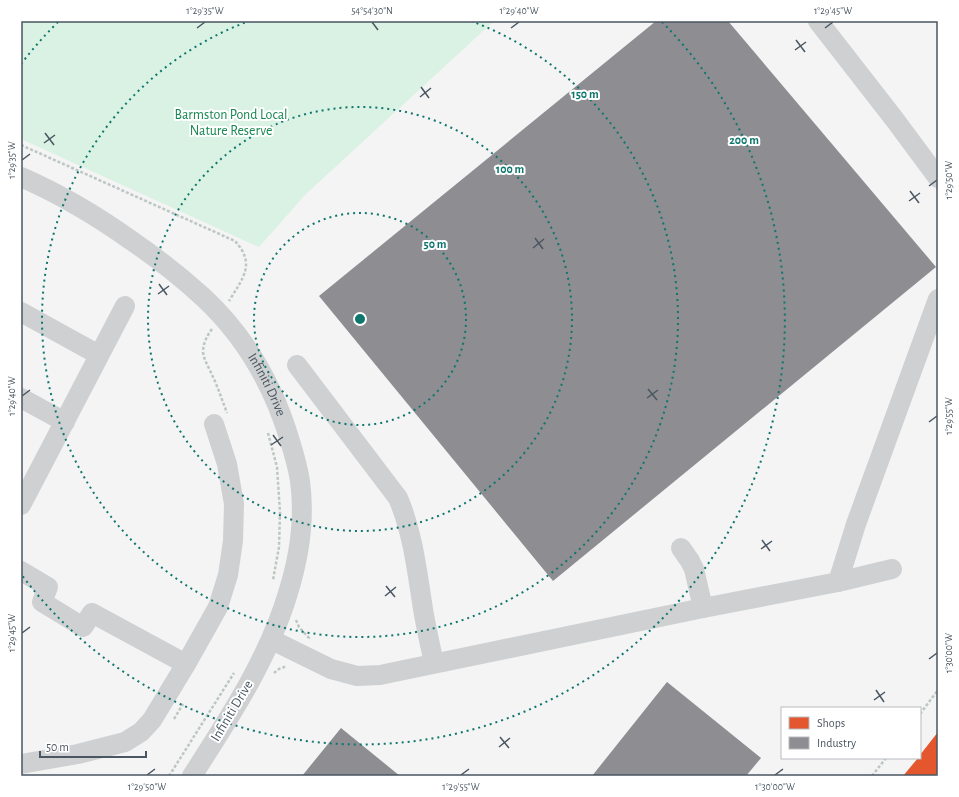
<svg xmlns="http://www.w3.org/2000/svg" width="959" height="797" font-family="'Alegreya Sans',sans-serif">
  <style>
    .green { fill: #d9f2e3 }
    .shops { fill: #e4572e }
    .industry { fill: #8d8d92 }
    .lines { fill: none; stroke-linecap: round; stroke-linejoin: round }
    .path { stroke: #bcc7c4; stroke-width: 2.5; stroke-dasharray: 3 2; stroke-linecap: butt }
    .minor { stroke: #ced0d2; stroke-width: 20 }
    .ticks { fill: none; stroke: #4a5661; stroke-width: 1.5 }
    .ring { fill: none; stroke: #0f766e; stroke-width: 2; stroke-dasharray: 2 4 }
    .labels { text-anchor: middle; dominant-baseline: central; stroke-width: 4; stroke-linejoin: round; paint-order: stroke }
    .park-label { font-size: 14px; fill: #17864f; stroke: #fff }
    .street-label { font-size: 14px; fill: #4a5661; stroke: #fff }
    .centre { fill: #0f766e; stroke: #fff; stroke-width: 2 }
    .ring-label { font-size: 12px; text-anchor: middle; font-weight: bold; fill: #0f766e; stroke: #fff; stroke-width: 4; stroke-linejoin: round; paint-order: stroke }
    .neatline { fill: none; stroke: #4a5661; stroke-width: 1.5 }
    .ticks-label { font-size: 10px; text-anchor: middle; fill: #4a5661 }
  </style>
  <rect width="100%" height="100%" fill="#f4f4f4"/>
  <polygon class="green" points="21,21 494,21 306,194 259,247 21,139"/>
  <polygon class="shops" points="938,732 938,772 935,776 903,776 918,758 920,758 920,755"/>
  <g class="industry">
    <polygon points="656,21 728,21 936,267 553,581 319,296"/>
    <polygon points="667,682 761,758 746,776 592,776"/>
    <polygon points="341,728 400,776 302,776"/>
  </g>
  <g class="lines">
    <g class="path">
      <path d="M21,145L235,241C256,264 243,278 229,301"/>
      <path d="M212,329C207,336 203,343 203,352C204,361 209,367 212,375C218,387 222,400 227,413"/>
      <polyline points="268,433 277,467 280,512 279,547 273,580"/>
      <polyline points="296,620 299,627 309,638 308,640"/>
      <polyline points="274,673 279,669 287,666"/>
      <polyline points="920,714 938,690"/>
      <polyline points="174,719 183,704"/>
      <polyline points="169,776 234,673"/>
      <polyline points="872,776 886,758"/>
    </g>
    <g class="minor">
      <polyline points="818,21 895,120 938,178"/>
      <path id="s1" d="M21,177C60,194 97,216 132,241C157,258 181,277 203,297C245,336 274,387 290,441C294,454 298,468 300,481C305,518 299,558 288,593C268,660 229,718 192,776"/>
      <polyline points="21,312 99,355"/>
      <path d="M297,365L398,498C413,533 417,571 423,609C426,627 430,645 434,663"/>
      <polyline points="21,398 65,422"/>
      <polyline points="21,505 125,306"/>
      <polyline points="681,548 690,561 694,569 703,608"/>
      <polyline points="21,571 48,587 42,602 83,627 92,613 186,664"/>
      <polyline points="838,582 856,524 938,299"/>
      <polyline points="272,640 331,669 357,676 380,675 703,608 838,582 892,569"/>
      <polyline points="21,764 78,754 125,742 141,732 152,720 186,664 218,607 228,575 233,541 234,504 227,464 214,424"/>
    </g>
  </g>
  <path class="ticks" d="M372,22L378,30M197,28L205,22M511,28L519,22M825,28L833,22M796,40L805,52M795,50L806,42M421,87L429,98M420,97L431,88M45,133L54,145M44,143L55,135M22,160L30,154M929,186L937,180M910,191L919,203M909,201L920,193M535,238L543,249M533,248L544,239M159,284L167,295M158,294L169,286M648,389L657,400M22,396L30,390M647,398L658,390M929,422L937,416M273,435L281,446M271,445L283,437M762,540L770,551M761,549L772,541M386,586L395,597M385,596L396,587M22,633L30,627M929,659L937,653M876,690L884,702M874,700L885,692M500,737L509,748M499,747L510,738M147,775L155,769M461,775L469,769M775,775L783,769"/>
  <g class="ring">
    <circle cx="360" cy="319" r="106"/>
    <circle cx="360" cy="319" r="212"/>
    <path d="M471 21A318 318 0 1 1 249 21"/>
    <path d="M21 64A424 424 0 0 1 58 22M662 22A424 424 0 1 1 21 574"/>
  </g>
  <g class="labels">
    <g class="park-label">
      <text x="231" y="115">Barmston Pond Local<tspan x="231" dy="16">Nature Reserve</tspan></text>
    </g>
    <g class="street-label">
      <text stroke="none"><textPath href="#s1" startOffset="328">Infiniti Drive</textPath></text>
      <text transform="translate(232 711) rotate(-59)">Infiniti Drive</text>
    </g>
  </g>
  <circle cx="360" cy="319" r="6" class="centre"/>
  <g class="ring-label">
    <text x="585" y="98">150 m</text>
    <text x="744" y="144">200 m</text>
    <text x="510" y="173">100 m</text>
    <text x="435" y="248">50 m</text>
  </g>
  <rect width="959" height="797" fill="none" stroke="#ffffff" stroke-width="44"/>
  <rect x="781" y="707" width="140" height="52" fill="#ffffff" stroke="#b7bbc0"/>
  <rect x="789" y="717" width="20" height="12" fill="#e4572e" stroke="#b7bbc0"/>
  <text x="817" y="727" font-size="12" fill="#4a5661">Shops</text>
  <rect x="789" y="737" width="20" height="12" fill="#8d8d92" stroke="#b7bbc0"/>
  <text x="817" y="747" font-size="12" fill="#4a5661">Industry</text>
  <path d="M40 751v6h106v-6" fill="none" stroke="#4a5661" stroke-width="2"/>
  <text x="46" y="751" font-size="12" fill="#4a5661" stroke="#ffffff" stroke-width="3" paint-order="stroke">50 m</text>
  <rect x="22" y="22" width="915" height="753" class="neatline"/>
  <g class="ticks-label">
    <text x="205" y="14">1°29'35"W</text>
    <text x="372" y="14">54°54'30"N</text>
    <text x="519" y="14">1°29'40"W</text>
    <text x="833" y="14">1°29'45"W</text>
    <text transform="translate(11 160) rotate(-90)" y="4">1°29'35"W</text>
    <text transform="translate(948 180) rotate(-90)" y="4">1°29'50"W</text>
    <text transform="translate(11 396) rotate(-90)" y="4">1°29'40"W</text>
    <text transform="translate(948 416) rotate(-90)" y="4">1°29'55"W</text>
    <text transform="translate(11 633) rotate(-90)" y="4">1°29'45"W</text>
    <text transform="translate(948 653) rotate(-90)" y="4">1°30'00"W</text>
    <text x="147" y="790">1°29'50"W</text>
    <text x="461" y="790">1°29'55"W</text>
    <text x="775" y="790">1°30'00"W</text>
  </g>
</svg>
